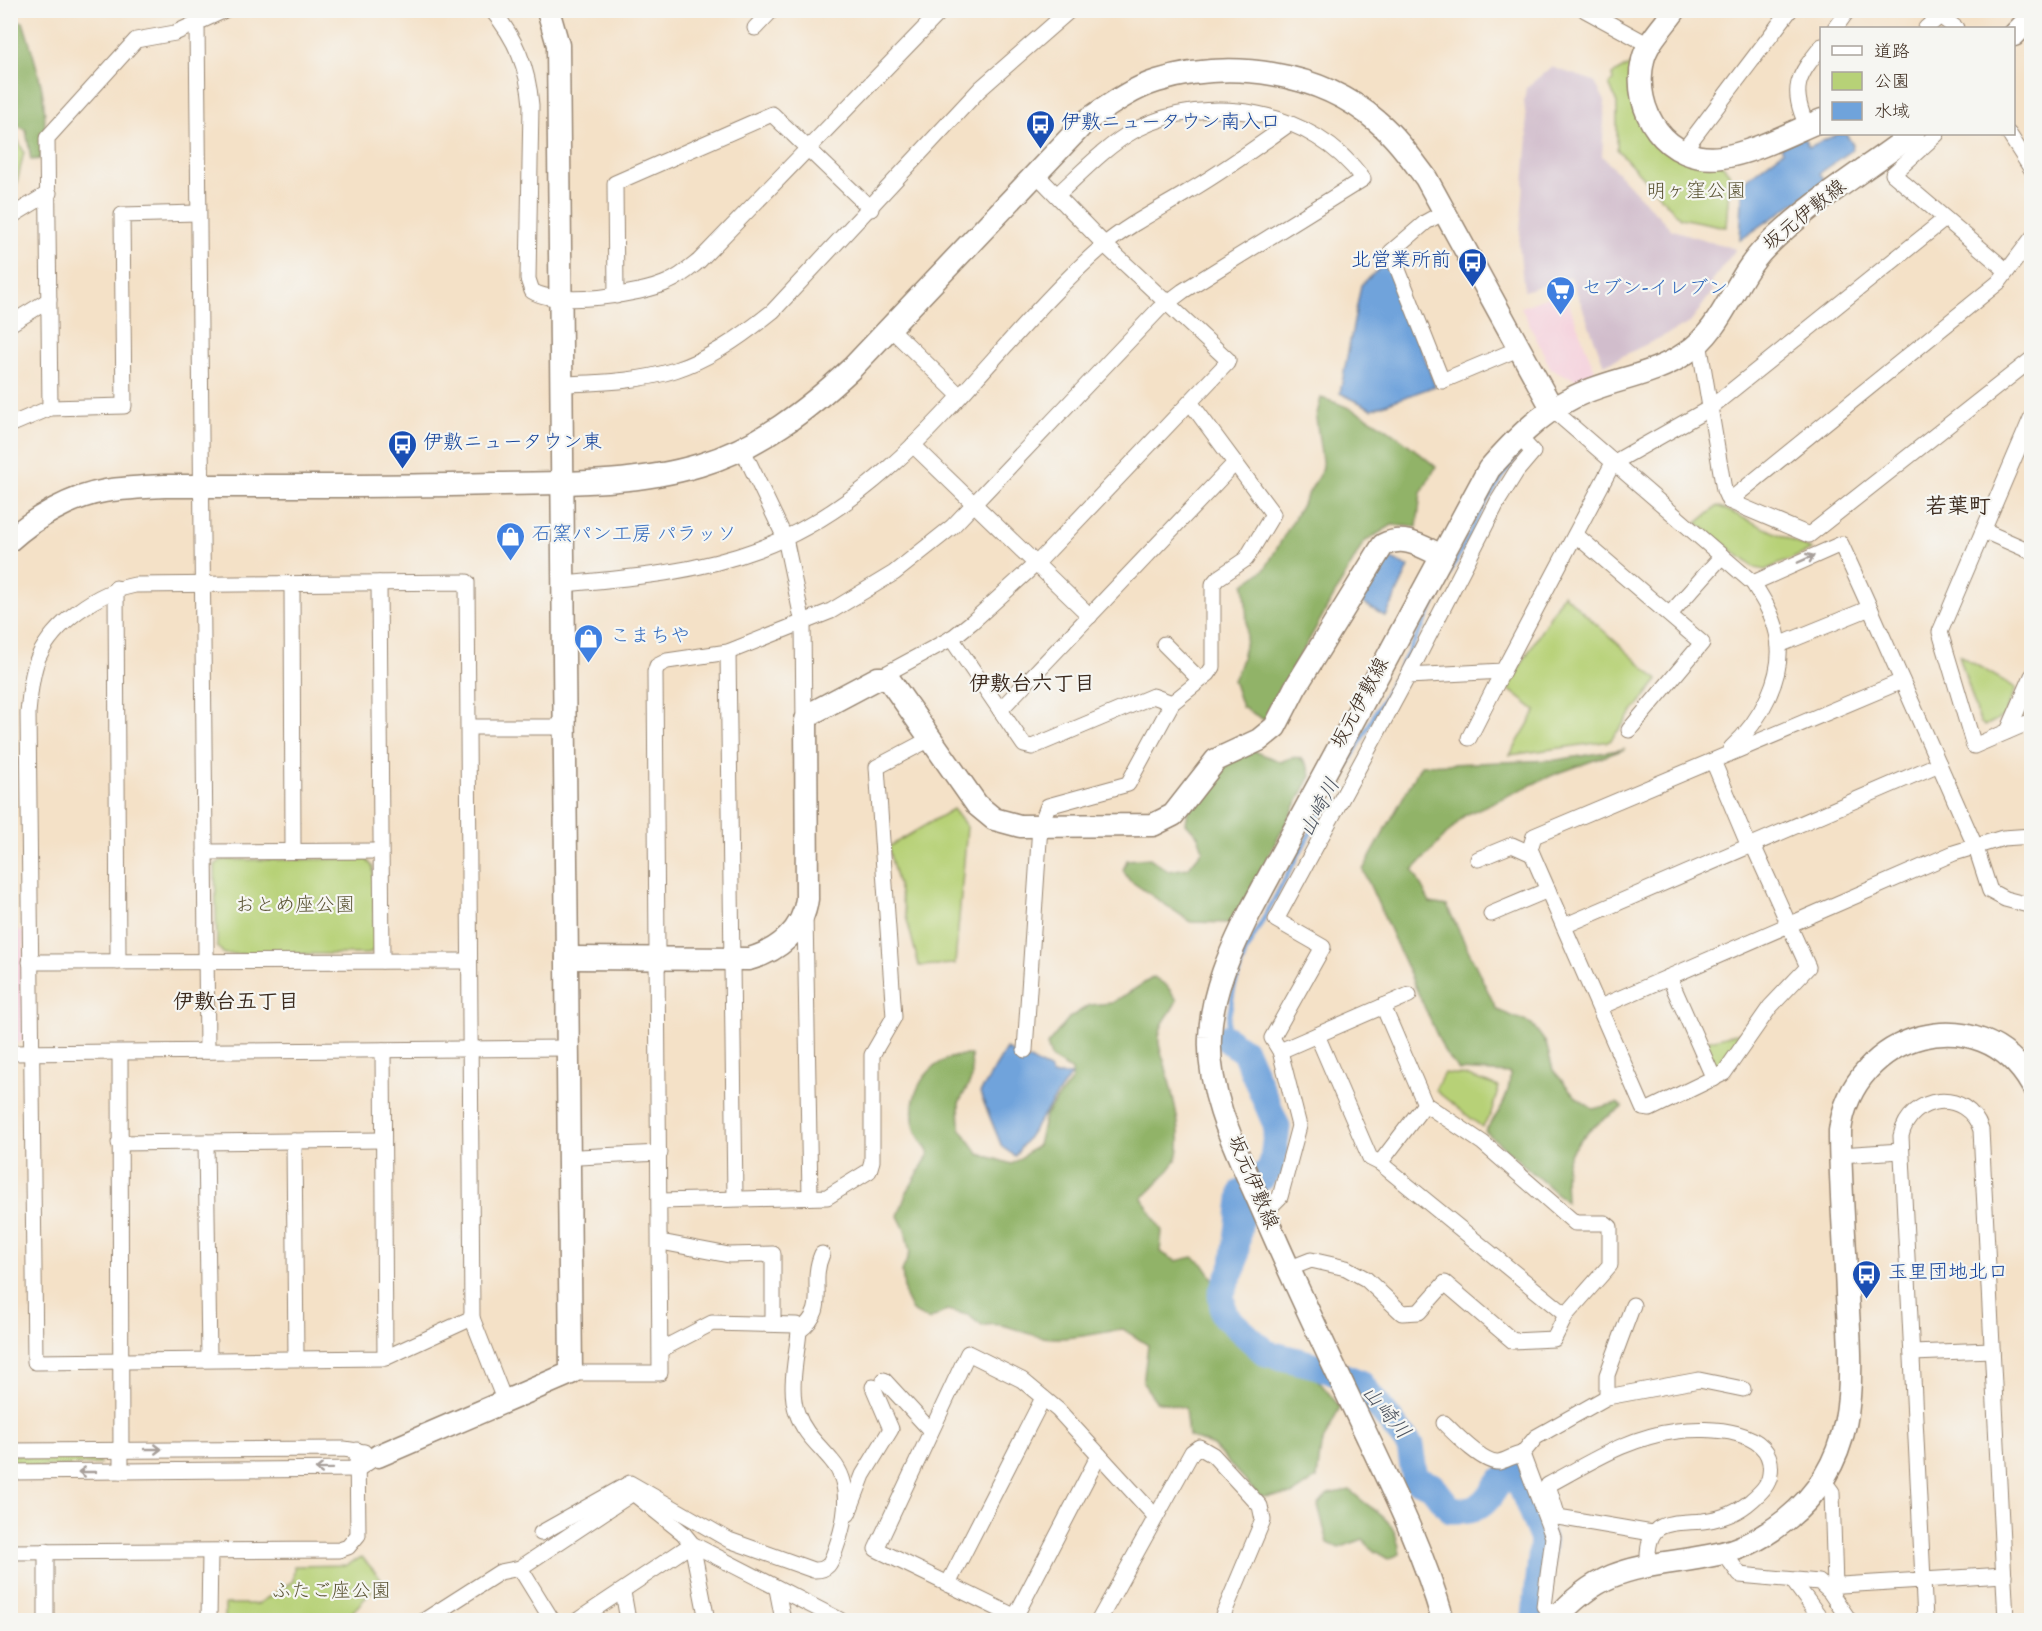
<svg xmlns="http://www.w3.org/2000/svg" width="2042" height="1631" font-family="'Gochi Hand','Klee One',sans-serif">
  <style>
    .built { fill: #f5cfdb }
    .industrial { fill: #d1bdcc }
    .green { fill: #b7d177; stroke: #797e4a; stroke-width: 1.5 }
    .forest { fill: #91b368; stroke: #666e43; stroke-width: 1.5 }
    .water { fill: #6fa3db; stroke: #55667c; stroke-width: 1.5 }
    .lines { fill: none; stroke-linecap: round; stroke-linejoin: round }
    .stream { stroke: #6fa3db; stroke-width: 4.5 }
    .river { stroke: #6fa3db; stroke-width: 27 }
    .street-casing { stroke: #988672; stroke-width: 17 }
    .secondary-casing { stroke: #988672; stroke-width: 25 }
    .street { stroke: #fff; stroke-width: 15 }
    .secondary { stroke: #fff; stroke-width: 22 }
    .oneway { stroke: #a79f9a }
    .labels { text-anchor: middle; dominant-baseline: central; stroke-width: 4.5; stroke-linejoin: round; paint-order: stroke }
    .transit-label { font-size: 20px; fill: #164399; stroke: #f6f6f2; text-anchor: start }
    .park-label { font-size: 20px; fill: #5a5434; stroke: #f6f6f2 }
    .street-label { font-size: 20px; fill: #3b2a1e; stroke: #f6f6f2 }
    .shop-label { font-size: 20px; fill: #366cbe; stroke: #f6f6f2; text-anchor: start }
    .neighbourhood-label { font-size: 21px; font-weight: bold; fill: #3b2a1e; stroke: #f6f6f2 }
    .water-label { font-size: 21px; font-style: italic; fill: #4d5460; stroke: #f6f6f2 }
    .quarter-label { font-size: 22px; font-weight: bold; fill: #3b2a1e; stroke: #f6f6f2 }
  </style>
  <rect width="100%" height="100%" fill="#f6f6f2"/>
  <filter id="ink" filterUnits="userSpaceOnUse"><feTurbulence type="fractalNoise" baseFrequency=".0167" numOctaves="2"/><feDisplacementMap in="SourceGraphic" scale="12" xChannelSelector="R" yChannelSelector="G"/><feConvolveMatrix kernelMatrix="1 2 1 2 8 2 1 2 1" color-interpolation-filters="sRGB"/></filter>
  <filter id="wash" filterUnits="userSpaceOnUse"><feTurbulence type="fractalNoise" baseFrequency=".008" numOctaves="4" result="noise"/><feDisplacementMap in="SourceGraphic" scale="24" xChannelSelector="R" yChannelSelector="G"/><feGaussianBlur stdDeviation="1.35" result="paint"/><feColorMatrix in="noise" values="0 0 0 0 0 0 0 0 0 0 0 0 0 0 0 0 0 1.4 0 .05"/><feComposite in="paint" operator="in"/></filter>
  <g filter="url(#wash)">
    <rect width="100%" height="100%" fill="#f4e1c7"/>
    <g class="built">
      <polygon points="1564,291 1596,374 1577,380 1551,369 1521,307"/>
      <polygon points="10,931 24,931 25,1039 19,1043 11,1043"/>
    </g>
    <polygon class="industrial" points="1551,67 1594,81 1605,101 1602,156 1672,230 1736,249 1712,281 1712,292 1690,323 1604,365 1571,277 1524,291 1519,244 1528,137 1524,101 1526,88"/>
    <g class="green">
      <polygon points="1631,64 1633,108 1644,128 1722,165 1730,174 1726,227 1680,218 1617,149 1617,103 1609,84 1613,81 1612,75"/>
      <polygon points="11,127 24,152 11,208"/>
      <polygon points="1718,506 1812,550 1765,570 1755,568 1697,523"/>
      <polygon points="1563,594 1658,680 1610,741 1510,755 1536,711 1507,688"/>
      <polygon points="1959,655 2016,688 2004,716 1985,726 1980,722"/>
      <polygon points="953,809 967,827 955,964 919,966 888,847"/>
      <polygon points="366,859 373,867 375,949 369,954 224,954 217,946 215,865 222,860"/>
      <polygon points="1745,1031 1724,1065 1713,1063 1703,1042"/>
      <polygon points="1444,1073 1468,1076 1499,1087 1491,1114 1482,1127 1435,1090"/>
      <polygon points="96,1454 100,1464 11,1468 10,1455"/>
      <polygon points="362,1557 382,1580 345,1620 225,1620 225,1604 258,1604 293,1581 294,1566 347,1565"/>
    </g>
    <g class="forest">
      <path d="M10,20L23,22C38,70 53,109 40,159L31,160L26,130L11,122Z"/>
      <path d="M1321,398C1366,410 1402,438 1436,467L1421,493L1417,527L1392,525L1364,542L1264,720L1242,707L1233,680C1250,650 1248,618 1244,584L1265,569L1323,468L1316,418Z"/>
      <path d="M1625,749L1553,775L1465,815L1413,870L1430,903L1447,906L1497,1010L1532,1024L1546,1043L1553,1070L1577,1098L1593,1109L1617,1103L1623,1107C1603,1119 1577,1136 1568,1159C1563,1170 1566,1189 1566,1202L1485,1131C1499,1112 1510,1098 1510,1073L1459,1070L1445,1053L1363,870L1421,765L1556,760Z"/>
      <path d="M1254,751L1281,762C1298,753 1306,757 1311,776L1233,923L1191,922L1129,880L1123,870L1127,860L1150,858L1168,871L1188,868L1203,850L1198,836L1186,823L1188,810L1221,766Z"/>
      <path d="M1154,977L1167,986L1177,1000C1171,1014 1160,1022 1159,1037C1157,1046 1164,1058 1166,1068C1171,1090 1186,1139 1176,1160C1171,1169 1151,1191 1142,1198L1162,1231L1160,1252L1176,1261L1193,1257L1203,1264L1214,1280L1217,1315L1231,1338L1258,1362L1297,1365L1318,1380L1340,1407L1321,1446L1317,1478L1292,1495L1260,1497L1213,1446L1188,1436L1185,1408L1156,1401L1143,1383L1148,1345L1123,1329C1097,1333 1068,1341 1042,1337C1021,1334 1005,1320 982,1326L968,1315L947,1310L929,1320L912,1311L905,1297L902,1271L910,1253L905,1230L898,1216L906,1194L929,1154C925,1145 915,1134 914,1125C906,1088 934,1053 971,1055L972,1078L959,1103L960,1128L979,1154L1012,1164L1038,1145L1045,1115L1072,1080L1071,1070L1052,1059L1047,1045L1069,1018L1089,1005L1112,1003Z"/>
      <path d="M1350,1490C1375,1515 1396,1515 1400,1554L1388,1559L1374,1551L1362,1539L1339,1548L1328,1543L1318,1506L1328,1494Z"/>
    </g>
    <g class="water">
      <polygon points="1838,134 1846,134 1853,145 1852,150 1820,173 1825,182 1740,240 1743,182 1783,151 1781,147 1803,137 1809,147"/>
      <polygon points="1389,260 1435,386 1372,409 1340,393 1361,285"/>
      <polygon points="1389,558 1409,567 1386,617 1361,602"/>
      <polygon points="1006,1049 1049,1069 1052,1075 1071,1075 1015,1156 1002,1147 980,1093"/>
    </g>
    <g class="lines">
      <polyline class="stream" points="1225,1038 1234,988 1246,951 1419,633 1486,502 1519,451"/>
      <g class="river">
        <polyline points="1225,1038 1245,1052 1277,1127 1272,1167 1261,1178"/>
        <path d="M1243,1191L1234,1265L1221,1294L1224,1315L1266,1353L1318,1366L1360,1383L1410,1446L1415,1479L1432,1486L1451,1510C1500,1512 1482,1487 1515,1471L1543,1540L1535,1617"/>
      </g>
    </g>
  </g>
  <g filter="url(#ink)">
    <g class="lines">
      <defs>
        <g id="street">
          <path d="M492,10C516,39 528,68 531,105L528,279L532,291C558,307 641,295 668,282C680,277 689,269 699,261L942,10"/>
          <polyline points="1585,10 1649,45"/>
          <polyline points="197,24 207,1051"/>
          <polyline points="755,28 772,10"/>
          <polyline points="1835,28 1848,10"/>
          <polyline points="1926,28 1940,16 1956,28"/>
          <path d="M1807,126C1790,88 1797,77 1822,46"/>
          <polyline points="1937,134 1893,174 2007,271"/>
          <polyline points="2009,134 2032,170"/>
          <polyline points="1684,150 1790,10"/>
          <polyline points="1446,211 1426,222 1391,252 1442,381 1518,349"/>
          <polyline points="10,217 49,193"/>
          <polyline points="616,296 615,183 772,114 871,209"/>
          <polyline points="10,324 49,300"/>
          <polyline points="890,328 960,396"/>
          <polyline points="1699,342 1724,490 1729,501 1809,535 2032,359"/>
          <path d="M562,384C660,381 695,374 773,311L980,89L1070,10"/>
          <polyline points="50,408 47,138 136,40 175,33 225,10"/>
          <path d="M1553,410L1753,583C1763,599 1773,615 1777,633C1787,674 1760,722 1731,748"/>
          <polyline points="2032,416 1940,632 1974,746 2032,721"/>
          <polyline points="10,425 50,408 124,406 122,215 197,213"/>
          <polyline points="913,445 1090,616"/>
          <polyline points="742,448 785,538 803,623 804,726"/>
          <polyline points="1729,501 1999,282 2032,238"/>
          <polyline points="1984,531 2032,552"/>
          <polyline points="1576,535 1702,643 1629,730"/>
          <path d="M467,582L472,1318L385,1358L35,1362L28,713C30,695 31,675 38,658C54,623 97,592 135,585Z"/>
          <polyline points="379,583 382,961"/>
          <polyline points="1753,583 1841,544 1870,608"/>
          <polyline points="292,584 293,851"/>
          <path d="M563,584C631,578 695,573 759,549C907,494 989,345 1103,246C1129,224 1162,208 1191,190C1225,170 1257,147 1289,124"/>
          <polyline points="116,588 118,962"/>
          <polyline points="1670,614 1722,556"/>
          <polyline points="951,638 1024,745 1032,747 1153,696 1172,703"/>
          <polyline points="1164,644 1200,680"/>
          <polyline points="1779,645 1870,608 1976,848 1990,891 2005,899 2032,906"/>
          <polyline points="728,652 735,1198"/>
          <polyline points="1408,676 1498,501 1516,472 1533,452 1519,437"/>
          <polyline points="878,678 952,638 972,622 1037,563 1227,363 1228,360 1105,245 1035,173"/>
          <polyline points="1000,710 1235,463"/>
          <polyline points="469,727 564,727"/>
          <polyline points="2008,731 2032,676"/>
          <polyline points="1469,738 1503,671"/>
          <polyline points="1713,761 1748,844"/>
          <polyline points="1752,843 1808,967 1770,1007 1724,1073 1650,1109 1643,1108 1530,849 1534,836 1902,681"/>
          <polyline points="205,852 380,851"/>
          <polyline points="1478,859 1512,845 1532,854"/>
          <polyline points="1491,914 1548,890"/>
          <polyline points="805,915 810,1197"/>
          <polyline points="1564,926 1939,764"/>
          <polyline points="30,962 468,961"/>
          <polyline points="1669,977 1714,1079"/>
          <polyline points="1409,995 1280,1051 1272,1038 1323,947 1276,920 1408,676 1503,671 1613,463 1710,408 1945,219"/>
          <polyline points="1383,1006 1425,1104"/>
          <polyline points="1600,1007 1954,853 2003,838 2032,836"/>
          <polyline points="1317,1035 1370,1158 1380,1163"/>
          <polyline points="383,1050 385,1358"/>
          <polyline points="1025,1050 1040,826 1048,806 1128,784 1172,703 1208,674 1213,667 1213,584 1218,578 1246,559 1273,514 1190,402"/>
          <polyline points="10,1053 568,1048"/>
          <polyline points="120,1053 121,1471"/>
          <polyline points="294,1141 296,1358"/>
          <polyline points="206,1142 209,1359"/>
          <polyline points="119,1143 383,1140"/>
          <polyline points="1840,1155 1901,1151"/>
          <polyline points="579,1157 660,1153"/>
          <polyline points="660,1201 827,1197 869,1171 872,1161 872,1055 894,1017 877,767 930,739"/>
          <polyline points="1264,1213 1280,1197 1299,1126 1280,1051"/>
          <polyline points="661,1242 729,1255 773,1254 773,1323"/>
          <polyline points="1288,1269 1311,1260 1346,1268 1366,1279 1402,1313 1419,1312 1445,1283 1513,1341 1554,1339 1566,1315 1610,1265 1610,1227 1605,1223 1575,1223 1483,1143 1425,1104 1380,1163 1566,1315"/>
          <polyline points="472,1318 505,1402"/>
          <path d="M799,1331C831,1308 808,1286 822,1254"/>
          <polyline points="1912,1353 1992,1350"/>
          <path d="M571,1373H660L655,672L657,666L667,661L728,652L831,611L894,573L952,527L1159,309L1183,291L1363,179C1313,110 1209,91 1135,130C1106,146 1081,173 1057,195"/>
          <polyline points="884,1380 931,1431"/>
          <polyline points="1607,1397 1607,1375 1633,1305"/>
          <path d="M1444,1423C1454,1433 1484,1464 1499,1462C1507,1460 1514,1455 1522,1454"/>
          <polyline points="10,1451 344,1449 364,1452"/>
          <polyline points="10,1472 358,1469 378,1456"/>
          <polyline points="1823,1480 1832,1492 1835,1586"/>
          <polyline points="848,1514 863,1475 891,1429 873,1387"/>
          <path d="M1558,1517L1548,1485C1591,1462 1628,1437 1677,1431C1707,1427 1777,1428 1770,1474C1769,1485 1760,1493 1752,1500C1739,1512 1721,1519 1703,1521C1666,1524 1646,1519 1648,1565"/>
          <polyline points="1550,1519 1558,1517 1652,1533"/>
          <path d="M541,1533L630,1483L729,1540L813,1570C829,1571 831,1562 836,1548C846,1520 853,1485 832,1461C819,1445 804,1434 797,1413C788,1389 797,1356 799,1331L796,1325L712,1323L662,1349"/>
          <polyline points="46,1551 46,1620"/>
          <polyline points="10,1552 339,1550 348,1547 358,1535 357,1450"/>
          <polyline points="1724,1553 1740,1575 1819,1582 1830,1592 1849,1620"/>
          <polyline points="520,1568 552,1620"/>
          <polyline points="1793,1581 1822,1620"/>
          <polyline points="948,1584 1043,1398"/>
          <polyline points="1825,1586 2004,1575"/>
          <polyline points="777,1589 783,1620"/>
          <polyline points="623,1592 628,1620"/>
          <polyline points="1015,1617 1099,1455"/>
          <polyline points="209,1620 210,1552"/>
          <polyline points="425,1620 500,1572 520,1568 633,1493 683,1533 692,1544 840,1620"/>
          <polyline points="578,1620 692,1544 707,1620"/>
          <polyline points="1022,1620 876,1549 968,1353 1022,1380 1058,1410 1155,1516"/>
          <polyline points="1099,1620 1192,1452 1199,1447 1213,1455 1260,1506 1263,1520 1221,1620"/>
          <polyline points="1559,1620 1544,1606 1553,1537 1522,1454 1536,1437 1607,1397 1699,1380 1743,1389"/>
          <path d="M1925,1620L1901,1136C1910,1094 1967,1088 1981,1130L2006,1620"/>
        </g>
        <g id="secondary">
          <path d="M1675,10C1664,26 1647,42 1643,60C1631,111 1667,165 1722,157C1753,153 1792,132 1822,120"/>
          <polyline points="2014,35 2032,16"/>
          <path d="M10,540C34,518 73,496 105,491C125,488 146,487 166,486C275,486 384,487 493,484C562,483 634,485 700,465C760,447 807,410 852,368L1086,121C1108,106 1131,89 1157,81C1230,59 1320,71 1378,122C1397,138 1411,158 1426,178L1553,410"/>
          <path d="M567,958L749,959C778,951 803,931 807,899L806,720L812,713L878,678H888L977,805L994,819L1020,826L1153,825L1173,815L1216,760L1259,740L1275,727L1295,688L1383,545C1405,534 1422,547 1442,556"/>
          <polyline points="378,1456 571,1373 558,45 548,10"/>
          <path d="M1443,1620C1425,1557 1397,1499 1369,1440C1333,1364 1297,1290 1264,1213C1240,1157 1207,1099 1210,1037C1211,993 1231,950 1250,912L1489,469C1513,442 1539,414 1572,398C1608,379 1652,377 1686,353C1724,328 1734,279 1765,248C1808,204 1864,171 1913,134"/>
          <path d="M1555,1620C1606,1560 1649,1569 1718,1554C1743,1549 1767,1535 1786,1520C1861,1460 1852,1380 1847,1294C1845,1240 1840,1185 1840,1131C1852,1032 1981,995 2032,1085"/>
        </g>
      </defs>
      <use href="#street" class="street-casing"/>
      <use href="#secondary" class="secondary-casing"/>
      <use href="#street" class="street"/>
      <use href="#secondary" class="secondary"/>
    </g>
    <defs><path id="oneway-shaft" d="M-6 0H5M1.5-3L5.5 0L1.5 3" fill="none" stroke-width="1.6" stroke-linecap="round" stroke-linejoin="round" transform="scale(1.5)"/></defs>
    <g class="oneway">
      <use href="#oneway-shaft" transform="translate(1806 559) rotate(-24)"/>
      <use href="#oneway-shaft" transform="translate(153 1449)"/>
      <use href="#oneway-shaft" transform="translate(324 1469) rotate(179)"/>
      <use href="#oneway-shaft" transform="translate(87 1472) rotate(180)"/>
    </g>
  </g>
  <defs>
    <symbol id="bus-pin" viewBox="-11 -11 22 30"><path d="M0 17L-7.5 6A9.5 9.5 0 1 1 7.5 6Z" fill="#1a4fb4" stroke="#f6f6f2"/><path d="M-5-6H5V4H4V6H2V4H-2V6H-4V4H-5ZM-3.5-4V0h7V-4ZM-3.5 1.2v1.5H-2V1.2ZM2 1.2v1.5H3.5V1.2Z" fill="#fff"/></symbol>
    <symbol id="supermarket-pin" viewBox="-11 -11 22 30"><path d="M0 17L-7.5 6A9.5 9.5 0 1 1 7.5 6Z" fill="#3f7fe0" stroke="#f6f6f2"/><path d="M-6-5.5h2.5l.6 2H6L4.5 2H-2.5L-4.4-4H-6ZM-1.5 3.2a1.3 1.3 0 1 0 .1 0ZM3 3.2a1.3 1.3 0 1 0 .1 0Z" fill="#fff"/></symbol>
    <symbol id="shop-pin" viewBox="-11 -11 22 30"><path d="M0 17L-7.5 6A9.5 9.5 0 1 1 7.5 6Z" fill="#3f7fe0" stroke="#f6f6f2"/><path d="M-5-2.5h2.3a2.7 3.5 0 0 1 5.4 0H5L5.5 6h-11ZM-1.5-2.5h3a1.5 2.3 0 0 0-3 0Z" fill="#fff"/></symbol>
  </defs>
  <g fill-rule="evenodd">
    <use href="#bus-pin" x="1024" y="108" width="33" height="45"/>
    <use href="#bus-pin" x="1456" y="246" width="33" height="45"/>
    <use href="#supermarket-pin" x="1544" y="274" width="33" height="45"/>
    <use href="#bus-pin" x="386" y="428" width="33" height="45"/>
    <use href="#shop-pin" x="494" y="520" width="33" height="45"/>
    <use href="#shop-pin" x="572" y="622" width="33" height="45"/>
    <use href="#bus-pin" x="1850" y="1258" width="33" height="45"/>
  </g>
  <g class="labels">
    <g class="transit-label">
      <text x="1061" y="124">伊敷ニュータウン南入口</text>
      <text x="1451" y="262" text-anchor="end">北営業所前</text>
      <text x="423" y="444">伊敷ニュータウン東</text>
      <text x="1888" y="1274">玉里団地北口</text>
    </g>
    <g class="park-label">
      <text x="1696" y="193">明ヶ窪公園</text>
      <text x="295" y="907">おとめ座公園</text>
      <text x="331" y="1593">ふたご座公園</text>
    </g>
    <g class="street-label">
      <text transform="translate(1806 217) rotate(-39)">坂元伊敷線</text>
      <text transform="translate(1362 704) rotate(-62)">坂元伊敷線</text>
      <text transform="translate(1251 1183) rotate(67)">坂元伊敷線</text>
    </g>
    <g class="shop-label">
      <text x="1582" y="290">セブン-イレブン</text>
      <text x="532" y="536">石窯パン工房 パラッソ</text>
      <text x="610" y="638">こまちや</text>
    </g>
    <g class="neighbourhood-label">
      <text x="1032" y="686">伊敷台六丁目</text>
      <text x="236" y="1004">伊敷台五丁目</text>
    </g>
    <g class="water-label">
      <text transform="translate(1322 809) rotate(-62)">山崎川</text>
      <text transform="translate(1384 1414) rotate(50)">山崎川</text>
    </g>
    <g class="quarter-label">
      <text x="1958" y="509">若葉町</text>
    </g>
  </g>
  <rect width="2042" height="1631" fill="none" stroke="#f6f6f2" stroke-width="36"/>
  <rect x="1820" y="27" width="195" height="108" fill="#f6f6f2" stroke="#aba49d" stroke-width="1.5"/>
  <rect x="1832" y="46" width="30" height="9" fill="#ffffff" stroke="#aba49d" stroke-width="1.5"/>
  <text x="1874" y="57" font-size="18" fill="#3b2a1e">道路</text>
  <rect x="1832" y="72" width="30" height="18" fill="#b7d177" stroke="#aba49d" stroke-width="1.5"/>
  <text x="1874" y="87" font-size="18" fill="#3b2a1e">公園</text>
  <rect x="1832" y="102" width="30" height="18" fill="#6fa3db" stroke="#aba49d" stroke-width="1.5"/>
  <text x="1874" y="117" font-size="18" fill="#3b2a1e">水域</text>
</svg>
